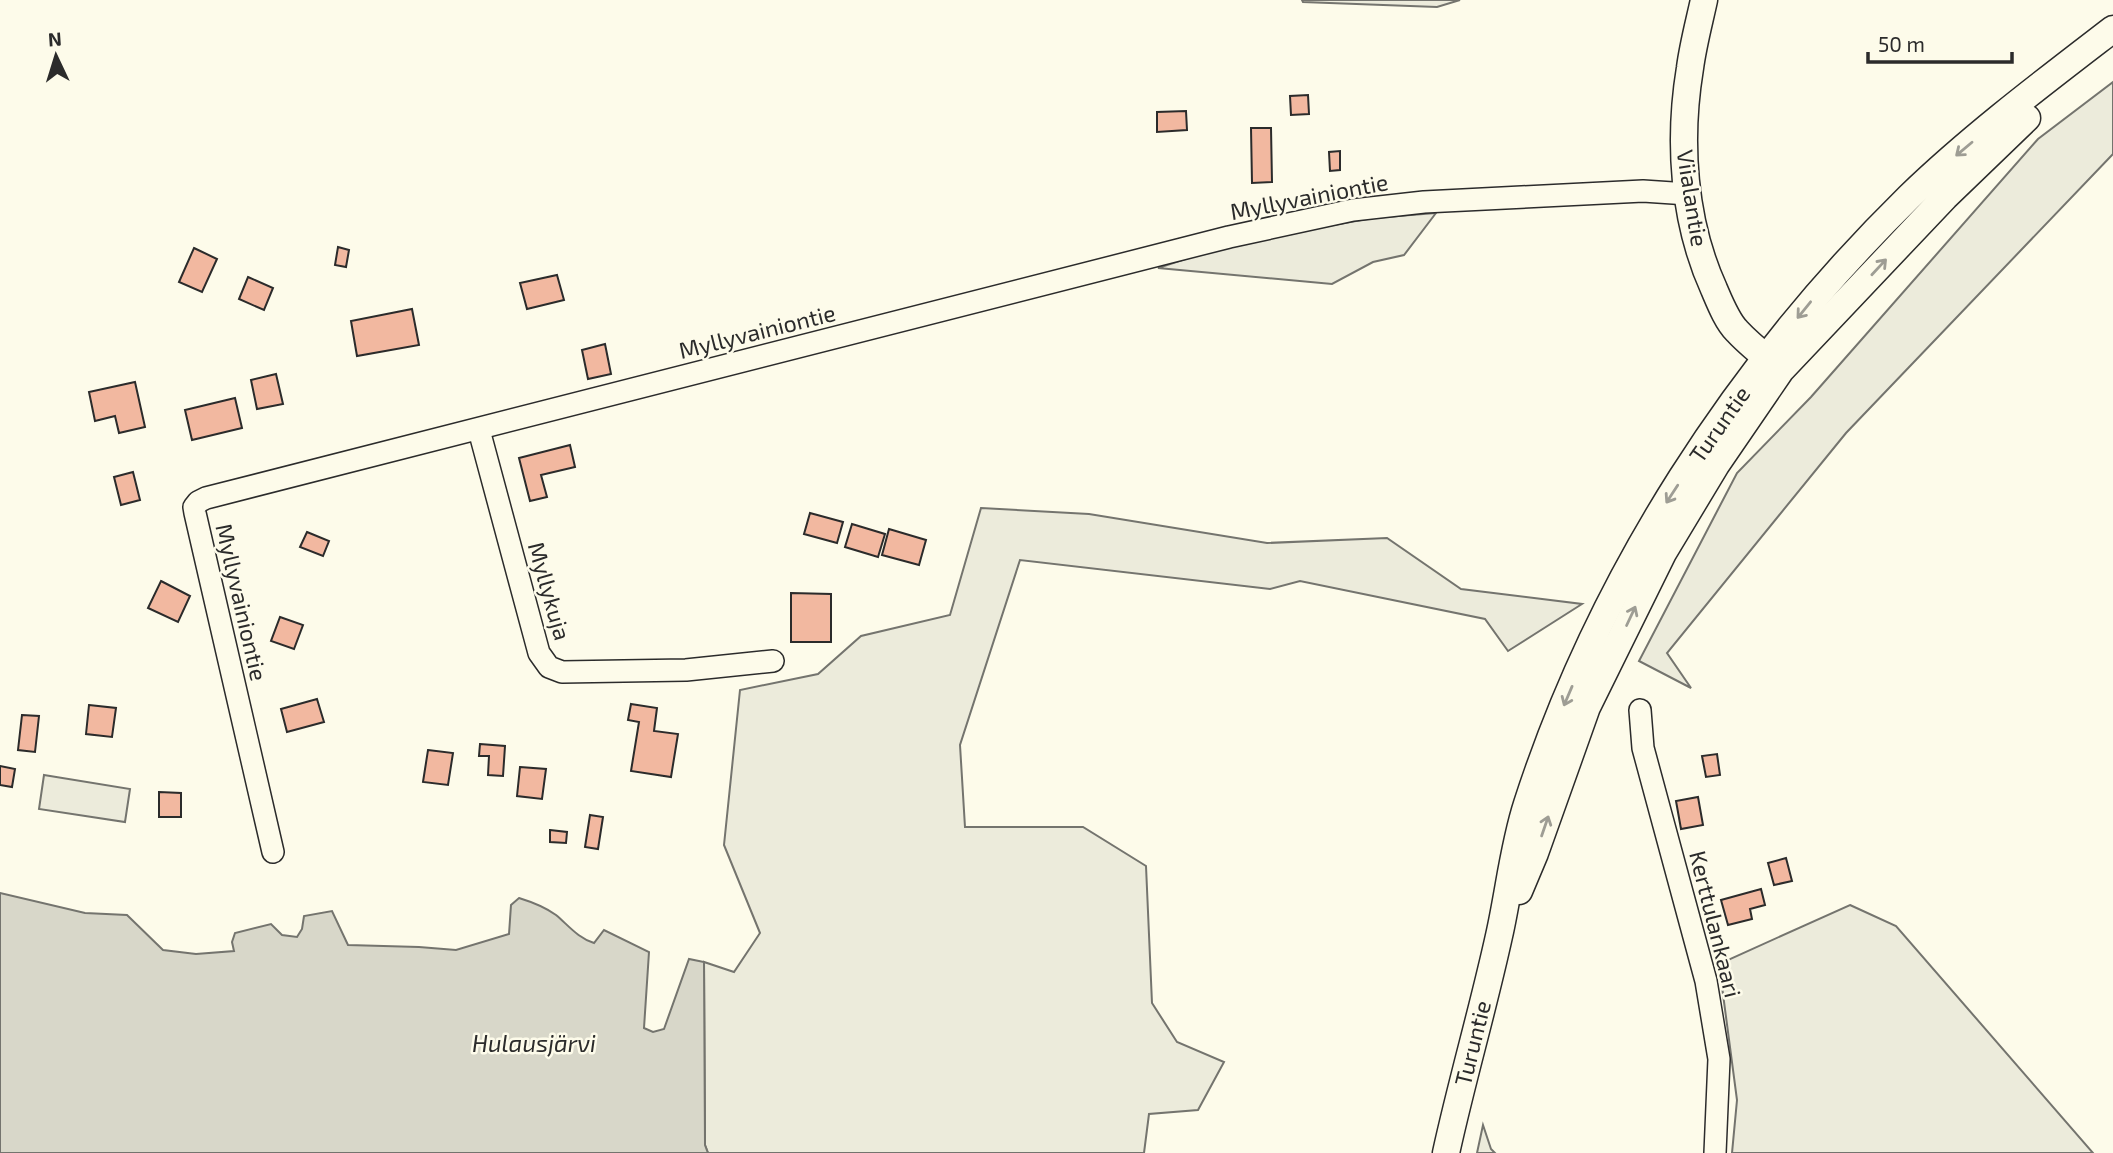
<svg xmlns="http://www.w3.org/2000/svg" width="2113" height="1153" font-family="'Exo 2',sans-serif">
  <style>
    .green { fill: #ecebdb; stroke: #74746e; stroke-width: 2 }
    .water { fill: #d8d7c9; stroke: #74746e; stroke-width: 2 }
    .building { fill: #f2b8a0; stroke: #2b2b2b; stroke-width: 2 }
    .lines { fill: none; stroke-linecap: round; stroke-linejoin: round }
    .minor-casing { stroke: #2b2b2b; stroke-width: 24 }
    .major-casing { stroke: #2b2b2b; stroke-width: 29 }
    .minor { stroke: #fdfbea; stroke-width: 21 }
    .major { stroke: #fdfbea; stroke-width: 26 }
    .oneway { stroke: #9e9d94 }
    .labels { text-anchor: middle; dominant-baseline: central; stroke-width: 5; stroke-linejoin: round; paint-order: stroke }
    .street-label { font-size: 23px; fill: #2b2b2b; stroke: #fdfbea }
    .water-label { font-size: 24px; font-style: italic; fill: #2b2b2b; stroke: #fdfbea }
  </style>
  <rect width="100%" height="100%" fill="#fdfbea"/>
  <g class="green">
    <polygon points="1302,0 1460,0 1437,7 1303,2"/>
    <polygon points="2113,82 2113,154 1846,433 1667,653 1691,688 1639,661 1737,473 1811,397 2038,139"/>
    <polygon points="1436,213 1404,255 1373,262 1332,284 1158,268 1216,249 1305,230 1373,218"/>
    <polygon points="981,508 1089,514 1267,543 1387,538 1461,589 1582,604 1508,651 1485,619 1300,581 1270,589 1020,560 960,745 965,827 1083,827 1146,866 1152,1003 1177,1042 1224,1062 1198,1110 1149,1114 1144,1153 708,1153 705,1145 704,962 734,972 760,933 724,845 740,690 818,674 861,636 950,615"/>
    <polygon points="44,775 130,789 125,822 39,809"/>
    <polygon points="1850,905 1896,926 2093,1153 1732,1153 1737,1100 1719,964"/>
    <polygon points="1483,1125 1491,1149 1495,1153 1477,1153"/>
  </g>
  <path class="water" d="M0,893L85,913L127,915L163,950L196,954L234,951L232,942L235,933L271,924L282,935L297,937L302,929L304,916L332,911L348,945L419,947L456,950L509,934L511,905L519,898C532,902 545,907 556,915C569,926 578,938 594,943L604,930L649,952L644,1028L653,1032L664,1029L689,959L704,962L705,1145L708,1153H0Z"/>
  <g class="building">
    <polygon points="1308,95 1309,114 1291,115 1290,96"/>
    <polygon points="1186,111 1187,130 1157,132 1157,112"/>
    <polygon points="1251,128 1271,128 1272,182 1252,183"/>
    <polygon points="1340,151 1340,170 1330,171 1329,152"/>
    <polygon points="338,247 349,250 346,267 335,265"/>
    <polygon points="194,248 217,259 202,292 179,282"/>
    <polygon points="557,275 564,300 527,309 520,283"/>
    <polygon points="248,277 273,288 264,310 239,299"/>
    <polygon points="412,309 419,345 357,356 351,321"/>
    <polygon points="605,344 611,374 588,379 582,350"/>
    <polygon points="276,374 283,404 257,409 251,380"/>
    <polygon points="135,382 145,427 119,433 115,416 95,421 89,392"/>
    <polygon points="235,398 242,428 192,440 185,410"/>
    <polygon points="570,445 575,467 541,475 547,497 530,501 519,458"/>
    <polygon points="133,472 140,500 121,505 114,477"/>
    <polygon points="810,513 843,522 837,543 804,534"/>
    <polygon points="852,524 885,534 878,557 845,547"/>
    <polygon points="889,529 926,540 919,565 882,555"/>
    <polygon points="307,532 329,541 323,556 300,547"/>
    <polygon points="161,581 190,596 178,622 148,608"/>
    <polygon points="791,593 831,594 831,642 791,642"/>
    <polygon points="280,617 303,625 294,649 271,641"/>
    <polygon points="317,699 324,722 287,732 281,709"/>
    <polygon points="631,704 657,708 654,731 678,734 671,777 631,771 639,722 628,720"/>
    <polygon points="89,705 116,708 112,737 86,734"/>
    <polygon points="22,715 39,716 35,752 18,750"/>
    <polygon points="480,744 505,746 503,776 488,775 489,756 479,756"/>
    <polygon points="428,750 453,753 448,785 423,782"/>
    <polygon points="1717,754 1720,775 1706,777 1702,756"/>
    <polygon points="0,766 15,769 12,787 0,785"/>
    <polygon points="520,767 546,769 542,799 517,796"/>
    <polygon points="159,792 181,793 181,817 159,817"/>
    <polygon points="1698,797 1703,825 1681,829 1676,801"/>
    <polygon points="590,815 603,817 598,849 585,847"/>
    <polygon points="550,830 567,832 566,843 550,842"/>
    <polygon points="1786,858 1792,881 1774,885 1768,863"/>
    <polygon points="1761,889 1765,905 1750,909 1752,919 1728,925 1721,900"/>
  </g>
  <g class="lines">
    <defs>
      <g id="minor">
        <polyline points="479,430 539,653 549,667 562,672 686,670 773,661"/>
        <polyline points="1640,710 1643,748 1706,981 1719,1059 1715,1153"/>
        <polyline points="273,852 195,513 194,507 198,502 206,498 1229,237 1353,210 1424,202 1643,191 1688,194"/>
      </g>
      <g id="major">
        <path d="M1704,0C1699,23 1693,45 1690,68C1678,141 1683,221 1714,289C1720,303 1727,321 1737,331C1749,344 1764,356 1778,367"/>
        <polyline points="1519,891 1535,853 1587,707 1663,553 1716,465 1781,370 1945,197 2027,118"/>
        <path d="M1446,1153C1462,1080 1483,1009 1499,936C1509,892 1513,847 1527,804C1601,575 1738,365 1909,197C1971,137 2044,82 2113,29"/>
      </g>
    </defs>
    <use href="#minor" class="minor-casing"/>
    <use href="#major" class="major-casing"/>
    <use href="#minor" class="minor"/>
    <use href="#major" class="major"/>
  </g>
  <defs><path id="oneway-shaft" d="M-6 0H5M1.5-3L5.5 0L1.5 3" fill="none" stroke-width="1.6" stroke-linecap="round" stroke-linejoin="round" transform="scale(1.75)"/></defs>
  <g class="oneway">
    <use href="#oneway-shaft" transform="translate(1964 149) rotate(140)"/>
    <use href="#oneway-shaft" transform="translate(1879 267) rotate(-47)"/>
    <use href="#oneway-shaft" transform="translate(1804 310) rotate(129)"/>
    <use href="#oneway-shaft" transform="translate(1672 494) rotate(123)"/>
    <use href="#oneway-shaft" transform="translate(1631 616) rotate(-65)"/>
    <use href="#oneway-shaft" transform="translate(1568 696) rotate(113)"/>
    <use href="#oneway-shaft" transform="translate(1545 826) rotate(-71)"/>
  </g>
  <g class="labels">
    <g class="street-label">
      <text transform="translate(1309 196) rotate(-11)">Myllyvainiontie</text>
      <text transform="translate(1693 198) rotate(81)">Viialantie</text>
      <text transform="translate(757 331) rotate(-14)">Myllyvainiontie</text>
      <text transform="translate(1719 424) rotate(-55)">Turuntie</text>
      <text transform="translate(550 591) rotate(74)">Myllykuja</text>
      <text transform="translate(242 602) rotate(77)">Myllyvainiontie</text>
      <text transform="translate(1716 924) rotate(76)">Kerttulankaari</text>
      <text transform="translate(1472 1043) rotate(-76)">Turuntie</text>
    </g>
    <g class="water-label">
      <text x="534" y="1042">Hulausjärvi</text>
    </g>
  </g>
  <g transform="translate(56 56) rotate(356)" stroke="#fdfbea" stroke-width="5" paint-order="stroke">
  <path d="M0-5L12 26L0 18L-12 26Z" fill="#2b2b2b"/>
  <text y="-10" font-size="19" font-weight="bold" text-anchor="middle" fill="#2b2b2b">N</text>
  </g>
  <path d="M1868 52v10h144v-10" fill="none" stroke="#2b2b2b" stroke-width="3.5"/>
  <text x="1878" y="52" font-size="21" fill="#2b2b2b" stroke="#fdfbea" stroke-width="5" paint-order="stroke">50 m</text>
</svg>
